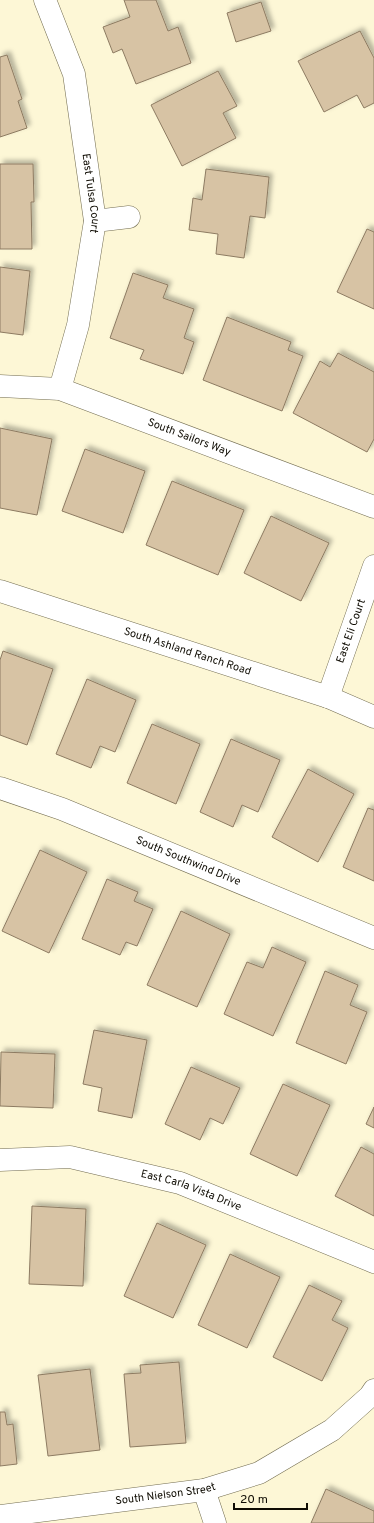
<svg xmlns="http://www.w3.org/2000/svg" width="374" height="1523" font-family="Overpass,sans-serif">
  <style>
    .building { fill: #d7c3a4; stroke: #8d7b62; filter: url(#shadow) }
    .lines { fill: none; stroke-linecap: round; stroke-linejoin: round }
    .minor-casing { stroke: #736d51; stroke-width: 23 }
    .minor { stroke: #fff; stroke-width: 22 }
    .labels { text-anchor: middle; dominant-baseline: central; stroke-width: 4; stroke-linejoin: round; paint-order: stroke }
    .street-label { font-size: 11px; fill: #0f0c03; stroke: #fdf7d6 }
  </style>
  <defs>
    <filter id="shadow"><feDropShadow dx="3.5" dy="-3.5" stdDeviation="2" flood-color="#0004"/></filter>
  </defs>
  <rect width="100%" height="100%" fill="#fdf7d6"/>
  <g class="building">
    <polygon points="124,0 156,0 168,31 178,27 191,63 136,84 122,49 113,53 103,27 130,17"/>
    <polygon points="261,2 271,31 236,42 227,13"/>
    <polygon points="360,31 374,58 374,103 364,108 357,95 324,112 298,61"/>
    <polygon points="7,55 22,99 18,101 27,128 0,137 0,57"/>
    <polygon points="218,71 237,106 223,113 236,138 182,166 151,105"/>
    <polygon points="0,164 33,164 34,202 31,202 32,249 0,249"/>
    <polygon points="206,169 269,177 265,218 250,216 244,258 216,254 218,234 189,230 193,198 202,200"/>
    <polygon points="367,229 374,232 374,309 337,292"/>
    <polygon points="0,267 30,271 23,335 0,332"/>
    <polygon points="133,273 168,285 163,298 194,309 184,338 194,342 183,374 140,359 144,350 110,338"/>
    <polygon points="227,317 291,342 288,350 303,356 282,411 203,380"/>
    <polygon points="338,353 374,372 374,439 367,452 293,413 320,361 330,367"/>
    <polygon points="0,428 52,439 37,515 0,508"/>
    <polygon points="85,449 145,471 123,533 62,511"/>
    <polygon points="172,481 244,510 218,575 146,545"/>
    <polygon points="271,516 329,543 301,601 244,573"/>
    <polygon points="3,651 53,669 27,745 0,735 0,660"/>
    <polygon points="87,679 136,700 115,752 100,746 91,768 56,754"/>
    <polygon points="152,724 200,744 176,804 127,783"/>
    <polygon points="231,739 280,760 258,812 242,805 233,827 200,812"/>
    <polygon points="308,769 354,794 318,862 272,837"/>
    <polygon points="368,808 374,810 374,881 343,867"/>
    <polygon points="40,850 87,872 49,953 2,931"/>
    <polygon points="107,879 138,892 134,901 153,909 137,946 126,942 120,955 82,939"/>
    <polygon points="181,911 230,934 197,1007 147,985"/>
    <polygon points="272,947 306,962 273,1036 224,1014 247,962 263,968"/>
    <polygon points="325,971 358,985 350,1005 367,1012 346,1064 296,1043"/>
    <polygon points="94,1030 147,1040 132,1118 98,1111 102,1088 83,1084"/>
    <polygon points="1,1052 55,1054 53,1108 0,1106"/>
    <polygon points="191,1067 240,1088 223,1124 210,1118 200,1140 165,1124"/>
    <polygon points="283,1084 330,1105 297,1176 250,1154"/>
    <polygon points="374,1107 374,1128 366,1124"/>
    <polygon points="361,1147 374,1154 374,1216 335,1196"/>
    <polygon points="32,1206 86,1209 83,1286 29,1284"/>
    <polygon points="157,1223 206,1245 173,1318 124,1296"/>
    <polygon points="230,1254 280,1277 247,1348 198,1325"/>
    <polygon points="309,1285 342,1301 332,1320 348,1328 322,1381 273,1357"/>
    <polygon points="179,1362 186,1443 130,1447 124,1374 141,1373 140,1365"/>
    <polygon points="90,1369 100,1450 48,1456 38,1375"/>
    <polygon points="0,1412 5,1412 7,1425 13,1424 17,1464 0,1466"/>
    <polygon points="326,1489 374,1511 374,1523 311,1523"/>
  </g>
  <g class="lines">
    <defs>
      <g id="minor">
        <path id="s1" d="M45,0L74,74L95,221L78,325L60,389"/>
        <polyline points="95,221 129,217"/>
        <path id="s2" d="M0,386L60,389L374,507"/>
        <path id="s3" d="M0,591L328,697L374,717"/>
        <path id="s4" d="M328,697L374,566"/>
        <path id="s5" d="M0,788L62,809L374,938"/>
        <path id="s6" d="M0,1160L70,1157L180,1183L374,1262"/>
        <polyline points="204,1490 215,1523"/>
        <path id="s7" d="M0,1516L204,1490L259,1473L332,1430L370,1396L374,1390"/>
      </g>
    </defs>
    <use href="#minor" class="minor-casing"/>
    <use href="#minor" class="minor"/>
  </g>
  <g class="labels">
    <g class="street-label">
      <text stroke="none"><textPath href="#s1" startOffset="200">East Tulsa Court</textPath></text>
      <text stroke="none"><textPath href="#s2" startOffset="198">South Sailors Way</textPath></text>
      <text stroke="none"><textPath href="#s4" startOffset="70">East Eli Court</textPath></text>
      <text stroke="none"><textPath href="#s3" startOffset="197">South Ashland Ranch Road</textPath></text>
      <text stroke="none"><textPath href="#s5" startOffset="202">South Southwind Drive</textPath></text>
      <text stroke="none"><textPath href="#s6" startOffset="196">East Carla Vista Drive</textPath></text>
      <text stroke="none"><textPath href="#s7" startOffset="167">South Nielson Street</textPath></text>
    </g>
  </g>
  <path d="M234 1503v6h73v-6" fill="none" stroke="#0f0c03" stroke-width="2"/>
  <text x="240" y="1503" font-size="12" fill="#0f0c03" stroke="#fdf7d6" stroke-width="3" paint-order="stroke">20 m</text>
</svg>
